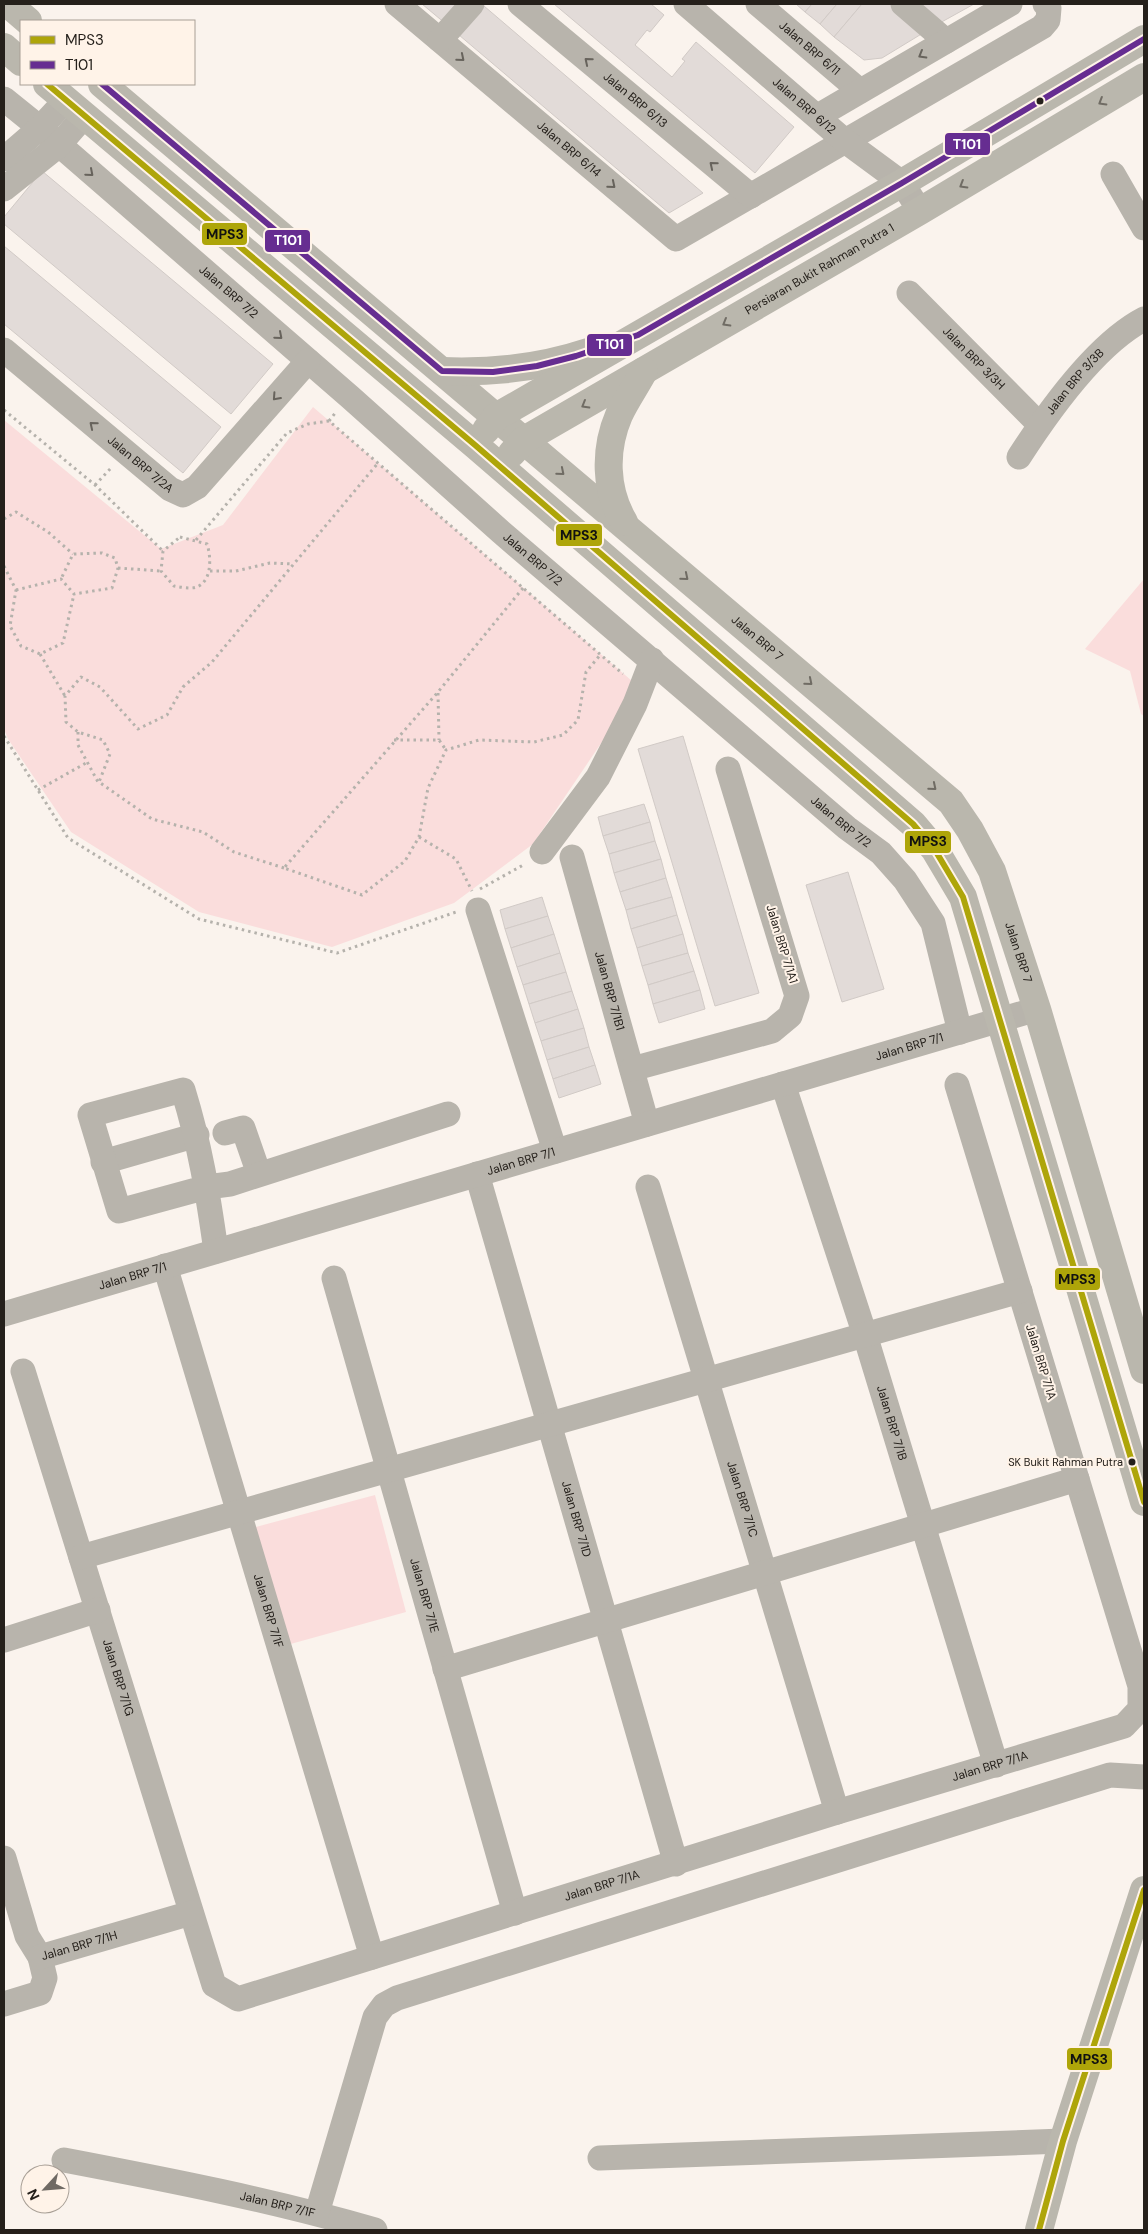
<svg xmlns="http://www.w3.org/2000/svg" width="1148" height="2234" font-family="'DM Sans',sans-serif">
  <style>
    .green { fill: #fadddc }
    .building { fill: #e2dbd8; stroke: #d1cac6 }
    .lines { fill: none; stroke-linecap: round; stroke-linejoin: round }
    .path { stroke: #b5b2ac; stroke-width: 3; stroke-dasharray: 2.5 4; stroke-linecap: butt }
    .minor { stroke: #b8b4ac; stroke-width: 25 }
    .major { stroke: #bab7ad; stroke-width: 28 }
    .bus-1-casing { stroke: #fff3e8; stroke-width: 10 }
    .bus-2-casing { stroke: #fff3e8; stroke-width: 10 }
    .bus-1 { stroke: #aea509; stroke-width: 6 }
    .bus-2 { stroke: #662d91; stroke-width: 6 }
    .oneway { stroke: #67635c }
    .oneway2 { stroke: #706c64 }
    .bus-dot { fill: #25201b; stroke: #fff3e8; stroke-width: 2 }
    .labels { text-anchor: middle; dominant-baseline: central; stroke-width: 4; stroke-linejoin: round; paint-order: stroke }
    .bus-label { font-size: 11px; fill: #25201b; stroke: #fff3e8; text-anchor: end }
    .street-label { font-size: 12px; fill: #25201b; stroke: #fff3e8 }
    .line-badge { stroke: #fff3e8; stroke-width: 2 }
    .badge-label { font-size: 14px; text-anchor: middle; font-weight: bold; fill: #fff }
    .pale-badge-label { font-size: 14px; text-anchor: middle; font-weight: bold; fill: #111 }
  </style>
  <rect width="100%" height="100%" fill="#faf3ed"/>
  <g class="green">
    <polygon points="313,407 639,687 533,844 454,903 332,947 199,912 71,832 8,739 4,729 4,420 161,549 223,525"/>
    <polygon points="1144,579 1144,716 1141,714 1130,671 1085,649"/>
    <polygon points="375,1495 406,1612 287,1645 252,1528"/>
  </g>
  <g class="building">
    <polygon points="422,4 464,4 446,24"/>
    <polygon points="554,4 651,4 664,15 650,32 647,30 635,45 672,77 685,61 682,59 696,42 794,127 755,173"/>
    <polygon points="796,4 812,4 805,12"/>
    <polygon points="812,4 837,4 820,24 805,12"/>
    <polygon points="837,4 862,4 834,37 820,24"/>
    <polygon points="862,4 895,4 928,30 882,58 864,60 834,37"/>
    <polygon points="914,4 974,4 938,24"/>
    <polygon points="484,6 703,193 669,213 459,35"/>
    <polygon points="42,171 273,364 231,414 4,224 4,217"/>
    <polygon points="4,246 221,427 183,473 4,324"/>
    <polygon points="683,736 759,993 715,1006 638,749"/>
    <polygon points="644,804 650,822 603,836 598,817"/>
    <polygon points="650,822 655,841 609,854 603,836"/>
    <polygon points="655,841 661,859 614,873 609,854"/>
    <polygon points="661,859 666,878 620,892 614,873"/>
    <polygon points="848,872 884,989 842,1002 806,885"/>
    <polygon points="666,878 672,897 626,910 620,892"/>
    <polygon points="542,897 548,916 505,929 500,910"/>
    <polygon points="672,897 677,915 631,929 626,910"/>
    <polygon points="677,915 683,934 637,948 631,929"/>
    <polygon points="548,916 554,934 511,948 505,929"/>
    <polygon points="554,934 560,953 517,967 511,948"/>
    <polygon points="683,934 688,953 642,966 637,948"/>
    <polygon points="560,953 566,972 523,985 517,967"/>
    <polygon points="688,953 694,971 648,985 642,966"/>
    <polygon points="694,971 700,990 653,1004 648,985"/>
    <polygon points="566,972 572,991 529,1004 523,985"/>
    <polygon points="700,990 705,1009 659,1023 653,1004"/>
    <polygon points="572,991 578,1009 535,1023 529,1004"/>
    <polygon points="578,1009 584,1028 541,1041 535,1023"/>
    <polygon points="584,1028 589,1047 547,1060 541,1041"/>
    <polygon points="589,1047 595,1065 553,1079 547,1060"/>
    <polygon points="595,1065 601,1084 559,1098 553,1079"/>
  </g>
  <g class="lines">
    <g class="path">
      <polyline points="4,410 95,485 163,551"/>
      <polyline points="329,421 336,412"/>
      <polyline points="95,485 112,467"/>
      <polyline points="4,519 16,512 48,532 73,554"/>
      <path d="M180,537L207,544C212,559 212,588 190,588C185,588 179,587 174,586L161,571L163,551Z"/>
      <polyline points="196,540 287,433 308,424 329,421 623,674"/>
      <polyline points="4,566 16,590 10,626 21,646 40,654 63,643 74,594"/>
      <polyline points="118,568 161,571"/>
      <polyline points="210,571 236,571 270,563 293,564"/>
      <polyline points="523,588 438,692 284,868 362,895 405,861 419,837 428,788 446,750 479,740 534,742 563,735 578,720 586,672 601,654"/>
      <polyline points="16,590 61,579 74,594 112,588 118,568 115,558 102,553 73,554 61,579"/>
      <polyline points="40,654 65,696"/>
      <polyline points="438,693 439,740"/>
      <polyline points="78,732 78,745 98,782"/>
      <polyline points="4,736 68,838 199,919 337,953 459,911"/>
      <polyline points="394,740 439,740 446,750"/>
      <polyline points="38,790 86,763"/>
      <polyline points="419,837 456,859 472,891"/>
      <polyline points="284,868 234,852 203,832 152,819 99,782 110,754 103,740 78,732 66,722 65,696 81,677 100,687 138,729 167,715 183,687 212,662 378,463"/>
      <polyline points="480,889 525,864"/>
    </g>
    <g class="minor">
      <path id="s1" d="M397,4L676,239L1042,27L1048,20L1049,8L1045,4"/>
      <path id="s2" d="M520,4L751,196"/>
      <path id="s3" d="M686,4L845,141L902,183L920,211"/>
      <path id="s4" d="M758,4L860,91"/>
      <polyline points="903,4 946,41"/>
      <polyline points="440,40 472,4"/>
      <path id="s5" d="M4,99L40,128L350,397L501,532L847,828L881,853L905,880L933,923L960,1032"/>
      <polyline points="818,116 1010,4"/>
      <polyline points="4,159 40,128 66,100"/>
      <polyline points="1113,174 1144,228"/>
      <polyline points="4,189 58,146 85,115"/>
      <path id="s6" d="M909,293L1039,424"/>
      <path id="s7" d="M4,350L170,489L183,495L197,487L308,361"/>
      <path id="s8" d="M1019,457C1048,412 1096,344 1144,319"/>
      <polyline points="542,852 598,777 635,704 652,660"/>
      <path id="s9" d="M572,857L647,1124"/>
      <polyline points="478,910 555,1151"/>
      <polyline points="632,1069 772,1031 790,1016 797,996 728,769"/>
      <path id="s10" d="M783,1084L865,1335L996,1765"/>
      <polyline points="225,1133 243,1128 259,1174"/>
      <polyline points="103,1162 197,1135"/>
      <path id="s11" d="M477,1174L676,1864"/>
      <path id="s12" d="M648,1187L837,1812"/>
      <path d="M216,1251C208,1194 200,1145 183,1090L90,1115L119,1211L207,1187L230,1184L448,1114"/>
      <path id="s13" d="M165,1266L372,1957"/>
      <path id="s14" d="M334,1278L515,1913"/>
      <path id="s15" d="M4,1314L1037,1009"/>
      <path id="s16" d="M23,1371L214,1985L238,1999L837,1812L1124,1726L1140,1709V1686L957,1085"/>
      <polyline points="81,1557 1020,1291"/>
      <polyline points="4,1640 98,1610"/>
      <polyline points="445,1669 1077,1479"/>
      <polyline points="4,1858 27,1936 40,1957 45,1978 40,1993 4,2004"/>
      <path id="s17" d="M40,1957L191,1913"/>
      <polyline points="600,2158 1063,2141"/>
      <path id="s18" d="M64,2160C169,2180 272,2200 375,2230"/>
      <polyline points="317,2213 375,2017 384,2005 397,1998 1110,1775 1144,1777"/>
    </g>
    <g class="major">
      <polyline points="8,4 28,21"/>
      <polyline points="4,47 21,62"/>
      <polyline points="47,84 475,445 913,824 935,850 963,897 1144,1502"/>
      <path id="s19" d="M102,84L951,802L970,830L992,871L1037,1009L1144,1370"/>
      <path d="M442,371C492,373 540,368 588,352"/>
      <polyline points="486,430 496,417 902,183 1144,39"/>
      <path id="s20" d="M512,453L524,440L920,211L1144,77"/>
      <path d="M624,522C605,490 604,450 619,415C626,400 636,386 644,371"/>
      <polyline points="1039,2230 1063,2141 1144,1890"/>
    </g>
    <defs>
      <g id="bus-1">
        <polyline points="47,84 475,445 913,824 935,850 963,897 1144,1502"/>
        <polyline points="1039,2230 1063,2141 1144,1890"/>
      </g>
      <polyline id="bus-2" points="102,84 442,371 493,372 537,366 576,356 638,335 902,183 1144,39"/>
    </defs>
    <use href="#bus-1" class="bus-1-casing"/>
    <use href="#bus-2" class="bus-2-casing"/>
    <use href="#bus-1" class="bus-1"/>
    <use href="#bus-2" class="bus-2"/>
  </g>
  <defs><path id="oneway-chevron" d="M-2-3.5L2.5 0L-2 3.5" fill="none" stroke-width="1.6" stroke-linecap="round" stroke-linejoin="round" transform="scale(1.25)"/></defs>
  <g class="oneway">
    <use href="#oneway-chevron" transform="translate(922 55) rotate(150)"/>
    <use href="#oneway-chevron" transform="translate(461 58) rotate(40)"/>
    <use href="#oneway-chevron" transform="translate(588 61) rotate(-140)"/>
    <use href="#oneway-chevron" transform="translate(713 165) rotate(-140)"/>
    <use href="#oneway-chevron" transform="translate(90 173) rotate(41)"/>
    <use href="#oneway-chevron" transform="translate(612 185) rotate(40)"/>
    <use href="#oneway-chevron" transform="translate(279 336) rotate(41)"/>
    <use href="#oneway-chevron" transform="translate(276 397) rotate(132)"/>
    <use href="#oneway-chevron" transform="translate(93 425) rotate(-140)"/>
  </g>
  <g class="oneway2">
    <use href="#oneway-chevron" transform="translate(1102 102) rotate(149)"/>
    <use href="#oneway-chevron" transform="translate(963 185) rotate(149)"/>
    <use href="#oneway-chevron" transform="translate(726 323) rotate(150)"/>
    <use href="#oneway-chevron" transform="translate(585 405) rotate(150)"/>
    <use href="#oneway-chevron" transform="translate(561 472) rotate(40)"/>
    <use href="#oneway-chevron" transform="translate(685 577) rotate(40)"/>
    <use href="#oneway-chevron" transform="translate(809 682) rotate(40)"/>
    <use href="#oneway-chevron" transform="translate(933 787) rotate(40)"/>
  </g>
  <g class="bus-dot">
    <circle cx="1040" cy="101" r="4.5"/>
    <circle cx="1132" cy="1462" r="4.5"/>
  </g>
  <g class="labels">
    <g class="bus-label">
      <text x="1123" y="1462">SK Bukit Rahman Putra</text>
    </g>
    <g class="street-label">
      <text stroke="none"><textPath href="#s4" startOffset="68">Jalan BRP 6/11</textPath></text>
      <text stroke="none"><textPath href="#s2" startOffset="150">Jalan BRP 6/13</textPath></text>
      <text stroke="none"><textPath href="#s3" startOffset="156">Jalan BRP 6/12</textPath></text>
      <text stroke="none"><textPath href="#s1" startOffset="225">Jalan BRP 6/14</textPath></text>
      <text stroke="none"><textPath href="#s20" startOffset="359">Persiaran Bukit Rahman Putra 1</textPath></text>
      <text stroke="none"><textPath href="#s5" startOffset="296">Jalan BRP 7/2</textPath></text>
      <text stroke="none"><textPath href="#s6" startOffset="92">Jalan BRP 3/3H</textPath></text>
      <text stroke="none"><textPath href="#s8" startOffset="94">Jalan BRP 3/3B</textPath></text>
      <text stroke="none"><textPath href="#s7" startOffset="178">Jalan BRP 7/2A</textPath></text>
      <text stroke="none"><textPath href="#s5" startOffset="701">Jalan BRP 7/2</textPath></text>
      <text stroke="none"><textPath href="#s19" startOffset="858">Jalan BRP 7</textPath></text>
      <text stroke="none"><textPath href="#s5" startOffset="1106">Jalan BRP 7/2</textPath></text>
      <text transform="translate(782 944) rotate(73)">Jalan BRP 7/1A1</text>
      <text stroke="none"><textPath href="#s19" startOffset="1278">Jalan BRP 7</textPath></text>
      <text stroke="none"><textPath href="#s9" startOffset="139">Jalan BRP 7/1B1</textPath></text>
      <text stroke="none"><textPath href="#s15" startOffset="944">Jalan BRP 7/1</textPath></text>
      <text stroke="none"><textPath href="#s15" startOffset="539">Jalan BRP 7/1</textPath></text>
      <text stroke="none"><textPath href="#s15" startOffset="134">Jalan BRP 7/1</textPath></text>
      <text transform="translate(1041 1362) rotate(73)">Jalan BRP 7/1A</text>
      <text stroke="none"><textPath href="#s10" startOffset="356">Jalan BRP 7/1B</textPath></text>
      <text stroke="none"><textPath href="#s12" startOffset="326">Jalan BRP 7/1C</textPath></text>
      <text stroke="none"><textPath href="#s11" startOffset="359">Jalan BRP 7/1D</textPath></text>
      <text stroke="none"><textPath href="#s14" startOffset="330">Jalan BRP 7/1E</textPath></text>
      <text stroke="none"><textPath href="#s13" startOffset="360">Jalan BRP 7/1F</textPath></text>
      <text stroke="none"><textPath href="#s16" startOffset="321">Jalan BRP 7/1G</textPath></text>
      <text stroke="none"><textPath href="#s16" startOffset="1458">Jalan BRP 7/1A</textPath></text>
      <text stroke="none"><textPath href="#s16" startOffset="1052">Jalan BRP 7/1A</textPath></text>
      <text stroke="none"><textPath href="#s17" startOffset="41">Jalan BRP 7/1H</textPath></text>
      <text stroke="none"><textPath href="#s18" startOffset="218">Jalan BRP 7/1F</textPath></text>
    </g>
  </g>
  <g class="line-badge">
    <rect x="944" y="132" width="47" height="24" rx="5" fill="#662d91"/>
    <rect x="201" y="222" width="47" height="24" rx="5" fill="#aea509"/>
    <rect x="264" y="229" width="47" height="24" rx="5" fill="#662d91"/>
    <rect x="586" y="333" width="47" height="24" rx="5" fill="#662d91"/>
    <rect x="555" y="523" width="48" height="24" rx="5" fill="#aea509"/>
    <rect x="904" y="830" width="48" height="24" rx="5" fill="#aea509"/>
    <rect x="1054" y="1267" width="47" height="24" rx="5" fill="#aea509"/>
    <rect x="1066" y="2047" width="47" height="24" rx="5" fill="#aea509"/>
  </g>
  <g class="badge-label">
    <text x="967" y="149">T101</text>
    <text x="288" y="245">T101</text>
    <text x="610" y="349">T101</text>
  </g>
  <g class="pale-badge-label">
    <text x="225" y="239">MPS3</text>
    <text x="579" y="540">MPS3</text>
    <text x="928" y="846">MPS3</text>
    <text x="1077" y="1284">MPS3</text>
    <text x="1089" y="2064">MPS3</text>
  </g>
  <rect width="1148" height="2234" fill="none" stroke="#25201b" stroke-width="10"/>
  <rect x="20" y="20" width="175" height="65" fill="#fff3e8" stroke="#a89f96"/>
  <rect x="30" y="36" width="25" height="8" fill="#aea509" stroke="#a89f96"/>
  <text x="65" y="45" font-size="15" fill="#25201b">MPS3</text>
  <rect x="30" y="61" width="25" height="8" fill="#662d91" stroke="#a89f96"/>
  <text x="65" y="70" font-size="15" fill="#25201b">T101</text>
  <g transform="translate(45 2189) rotate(244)"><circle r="24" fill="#fff3e8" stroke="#a89f96"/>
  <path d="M0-4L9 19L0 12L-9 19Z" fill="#706a64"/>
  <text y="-8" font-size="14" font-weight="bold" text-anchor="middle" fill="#25201b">N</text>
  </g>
</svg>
